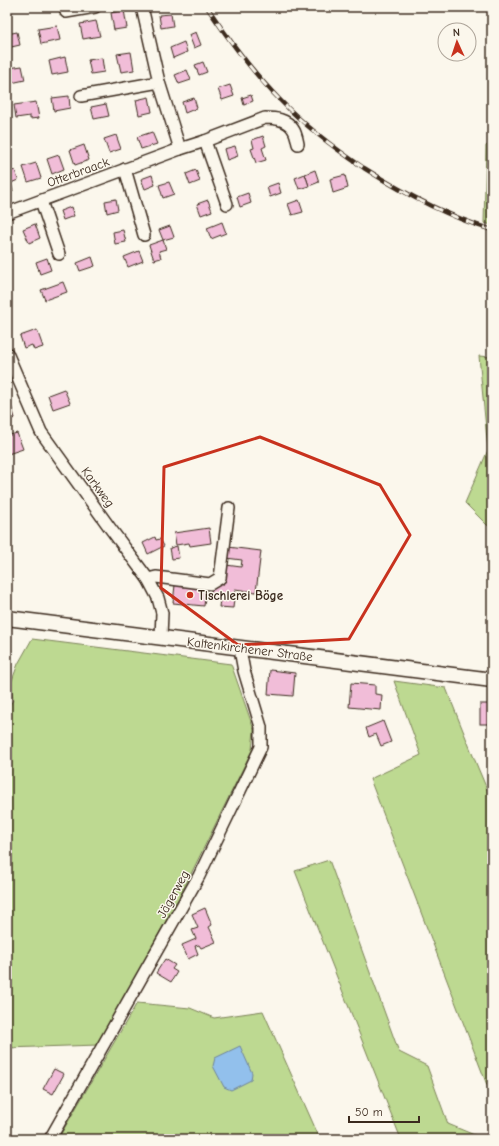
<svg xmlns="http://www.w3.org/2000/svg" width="499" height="1146" font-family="'Comic Neue',sans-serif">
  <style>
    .green { fill: #bdd991; stroke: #7c8258 }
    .water { fill: #92c0ec; stroke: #6f849a }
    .building { fill: #f1bdd8; stroke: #3b2a1e }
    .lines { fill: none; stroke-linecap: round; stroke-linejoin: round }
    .minor-casing { stroke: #3b2a1e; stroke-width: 14 }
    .major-casing { stroke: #3b2a1e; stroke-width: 17 }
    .minor { stroke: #fbf7ec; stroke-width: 11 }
    .major { stroke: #fbf7ec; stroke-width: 14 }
    .rail-casing { stroke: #3b2a1e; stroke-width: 4.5 }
    .rail { stroke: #fbf7ec; stroke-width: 3; stroke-dasharray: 9; stroke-linecap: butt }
    .marked { fill: none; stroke: #c8321e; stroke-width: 3; stroke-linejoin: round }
    .poi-dot { fill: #c8321e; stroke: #fbf7ec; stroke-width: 1.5 }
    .labels { text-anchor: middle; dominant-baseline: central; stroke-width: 3; stroke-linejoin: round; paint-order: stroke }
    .street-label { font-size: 13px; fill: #3b2a1e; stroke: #fbf7ec }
    .poi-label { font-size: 13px; font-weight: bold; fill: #3b2a1e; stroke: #fbf7ec; text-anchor: start }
  </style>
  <rect width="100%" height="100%" fill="#fbf7ec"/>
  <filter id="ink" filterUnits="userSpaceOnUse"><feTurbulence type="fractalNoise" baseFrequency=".025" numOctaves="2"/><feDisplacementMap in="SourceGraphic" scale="8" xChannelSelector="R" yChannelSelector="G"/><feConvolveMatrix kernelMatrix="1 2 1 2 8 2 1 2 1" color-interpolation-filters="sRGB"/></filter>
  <g filter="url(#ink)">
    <g class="green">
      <polygon points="492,141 492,225 484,223 486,146"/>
      <polygon points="479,356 492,357 492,527 487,525 465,503 488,450"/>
      <polygon points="32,639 231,664 254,730 252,750 185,886 98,1045 7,1048 7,710 13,700 11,683 18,664"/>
      <polygon points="394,681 446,688 478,768 492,801 492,1098 370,779 421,755"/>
      <polygon points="329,860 399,1052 427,1066 448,1124 484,1139 401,1139 295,871"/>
      <polygon points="137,1003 190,1008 214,1018 263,1011 320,1139 58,1139"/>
    </g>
    <polygon class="water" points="240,1046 252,1073 251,1080 231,1090 224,1087 213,1066 215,1058"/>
    <g class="building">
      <rect x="465" y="7" width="12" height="4"/>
      <polygon points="124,10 127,28 114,30 111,13"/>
      <polygon points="171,14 173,26 161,28 159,15"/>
      <polygon points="96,21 100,36 83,39 80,24"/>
      <polygon points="57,26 60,40 41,44 38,29"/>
      <polygon points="17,32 20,45 7,48 7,34"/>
      <polygon points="196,32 201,45 194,48 189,35"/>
      <polygon points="184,42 187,52 173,58 170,48"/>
      <polygon points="131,52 134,70 121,72 117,54"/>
      <polygon points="65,57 68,72 52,75 49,61"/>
      <polygon points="102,58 104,72 91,74 88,60"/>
      <polygon points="203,62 207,72 199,75 195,65"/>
      <polygon points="22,66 25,80 11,83 9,68"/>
      <polygon points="187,70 191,80 179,84 175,75"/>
      <polygon points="230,85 234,96 222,100 218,89"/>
      <polygon points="251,95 253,101 244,105 242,98"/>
      <polygon points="69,96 70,108 54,111 52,98"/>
      <polygon points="149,97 152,112 139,115 136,100"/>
      <polygon points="194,98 197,108 185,113 182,102"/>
      <polygon points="36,102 39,118 30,119 30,116 16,118 14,105"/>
      <polygon points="106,104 109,116 94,119 91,107"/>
      <polygon points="152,132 157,144 141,149 137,137"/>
      <polygon points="116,135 121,149 109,153 104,139"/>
      <polygon points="263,136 266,146 262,148 266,160 256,163 251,149 254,148 252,140"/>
      <polygon points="84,145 89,160 75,165 70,150"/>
      <polygon points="235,146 238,156 227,160 224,149"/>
      <polygon points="59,155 64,169 52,174 47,159"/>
      <polygon points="36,163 41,178 28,182 23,167"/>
      <polygon points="15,170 18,180 11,183 13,191 7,193 7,172 7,173"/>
      <polygon points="196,170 200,181 190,185 186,174"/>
      <polygon points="315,170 319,182 309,186 305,174"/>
      <polygon points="305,174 309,186 299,189 295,178"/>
      <polygon points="152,175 155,185 145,189 141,179"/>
      <polygon points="345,175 348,188 333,193 330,179"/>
      <polygon points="169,182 174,194 163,198 159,185"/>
      <polygon points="278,183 281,193 270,197 267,187"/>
      <polygon points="248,193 251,203 240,207 237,197"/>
      <polygon points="116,199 118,210 107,213 105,201"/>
      <polygon points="208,200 212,211 201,215 197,204"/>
      <polygon points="299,200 303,212 292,215 288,204"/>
      <polygon points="71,207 74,216 63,220 60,211"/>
      <polygon points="222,222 226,233 211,239 207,228"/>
      <polygon points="35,224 40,238 29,243 23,229"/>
      <polygon points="170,226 174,237 163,240 159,230"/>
      <polygon points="123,230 126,242 115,244 113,232"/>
      <polygon points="163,240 166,249 159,251 161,258 154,260 149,245"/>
      <polygon points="139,251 143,261 128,267 124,257"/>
      <polygon points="92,257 95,266 80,271 77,263"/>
      <polygon points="47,258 51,270 40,274 36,262"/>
      <polygon points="63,282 67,292 45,300 41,290"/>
      <polygon points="37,330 43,347 34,350 32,345 24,348 20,336"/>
      <polygon points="64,389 70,403 53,409 48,395"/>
      <polygon points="10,402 15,418 7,421 7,403"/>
      <polygon points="17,433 23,449 8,454 7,436"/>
      <polygon points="209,528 211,543 190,546 189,543 176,545 174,533"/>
      <polygon points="155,537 156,540 160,539 164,546 148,554 143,543"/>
      <polygon points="177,546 179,558 172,559 170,548"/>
      <polygon points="228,547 261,551 256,592 235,589 233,608 219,607 220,599 210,598 212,584 223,585 226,565 241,567 242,560 226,558"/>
      <polygon points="175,585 206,588 204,606 173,603"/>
      <polygon points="270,670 295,673 293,696 268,694"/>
      <polygon points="351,683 375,685 375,694 382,695 381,710 349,707"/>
      <rect x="480" y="704" width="12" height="20"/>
      <polygon points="383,721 391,742 381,746 376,734 369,737 366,728"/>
      <polygon points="205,908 212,925 209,927 216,942 201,948 199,945 195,946 198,954 188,959 182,945 196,939 192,930 198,928 192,914"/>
      <polygon points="165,959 175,965 172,969 177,972 171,982 156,973"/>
      <polygon points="54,1069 64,1074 53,1094 43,1089"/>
    </g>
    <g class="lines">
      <defs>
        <g id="minor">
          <polyline points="142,7 159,82 180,149"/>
          <polyline points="66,12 95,7"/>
          <polyline points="81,96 159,82"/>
          <polyline points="205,141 227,204"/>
          <polyline points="125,169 144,235"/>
          <polyline points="41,201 59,254"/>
          <path d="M7,213L180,149L205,141L265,118C275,118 287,119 293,129C296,133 297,139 298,144"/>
          <polyline points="7,353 41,432 110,528 148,579 158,598 162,613 161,637"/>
          <polyline points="148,579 156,577 210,584 220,578 229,508"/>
          <polyline points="50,1139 199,876 261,747 261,727 244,671 241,655 243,648"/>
        </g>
        <polyline id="major" points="7,618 492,680"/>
      </defs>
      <use href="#minor" class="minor-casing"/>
      <use href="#major" class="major-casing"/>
      <use href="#minor" class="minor"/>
      <use href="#major" class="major"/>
      <defs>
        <path id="rail" d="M207,7C229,40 252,72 280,100C305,126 334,148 364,168C405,194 446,216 492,230"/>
      </defs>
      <use href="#rail" class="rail-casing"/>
      <use href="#rail" class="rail"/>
    </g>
  </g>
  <path class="marked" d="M260,437L380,485L410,535L349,639L238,645L161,588L164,467Z"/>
  <circle class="poi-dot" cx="190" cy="595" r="4"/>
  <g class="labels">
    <g class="street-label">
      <text transform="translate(78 172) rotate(-20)">Otterbraack</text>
      <text transform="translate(98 487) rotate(54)">Karkweg</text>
      <text transform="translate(250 649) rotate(7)">Kaltenkirchener Straße</text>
      <text transform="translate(173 894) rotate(-61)">Jägerweg</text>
    </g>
    <g class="poi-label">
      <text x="198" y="595">Tischlerei Böge</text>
    </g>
  </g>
  <rect width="499" height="1146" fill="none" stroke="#fbf7ec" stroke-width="24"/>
  <rect x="12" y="12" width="475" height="1122" fill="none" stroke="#3b2a1e" stroke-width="1.5" filter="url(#ink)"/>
  <g transform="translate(457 42) rotate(357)"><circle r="19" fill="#fbf7ec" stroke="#aea59a"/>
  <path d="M0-3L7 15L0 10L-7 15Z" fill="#c8321e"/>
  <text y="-6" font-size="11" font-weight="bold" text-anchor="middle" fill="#3b2a1e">N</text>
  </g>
  <path d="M349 1116v6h70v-6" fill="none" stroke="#3b2a1e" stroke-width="2"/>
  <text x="355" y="1116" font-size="12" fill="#3b2a1e" stroke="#fbf7ec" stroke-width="3" paint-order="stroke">50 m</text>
</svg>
